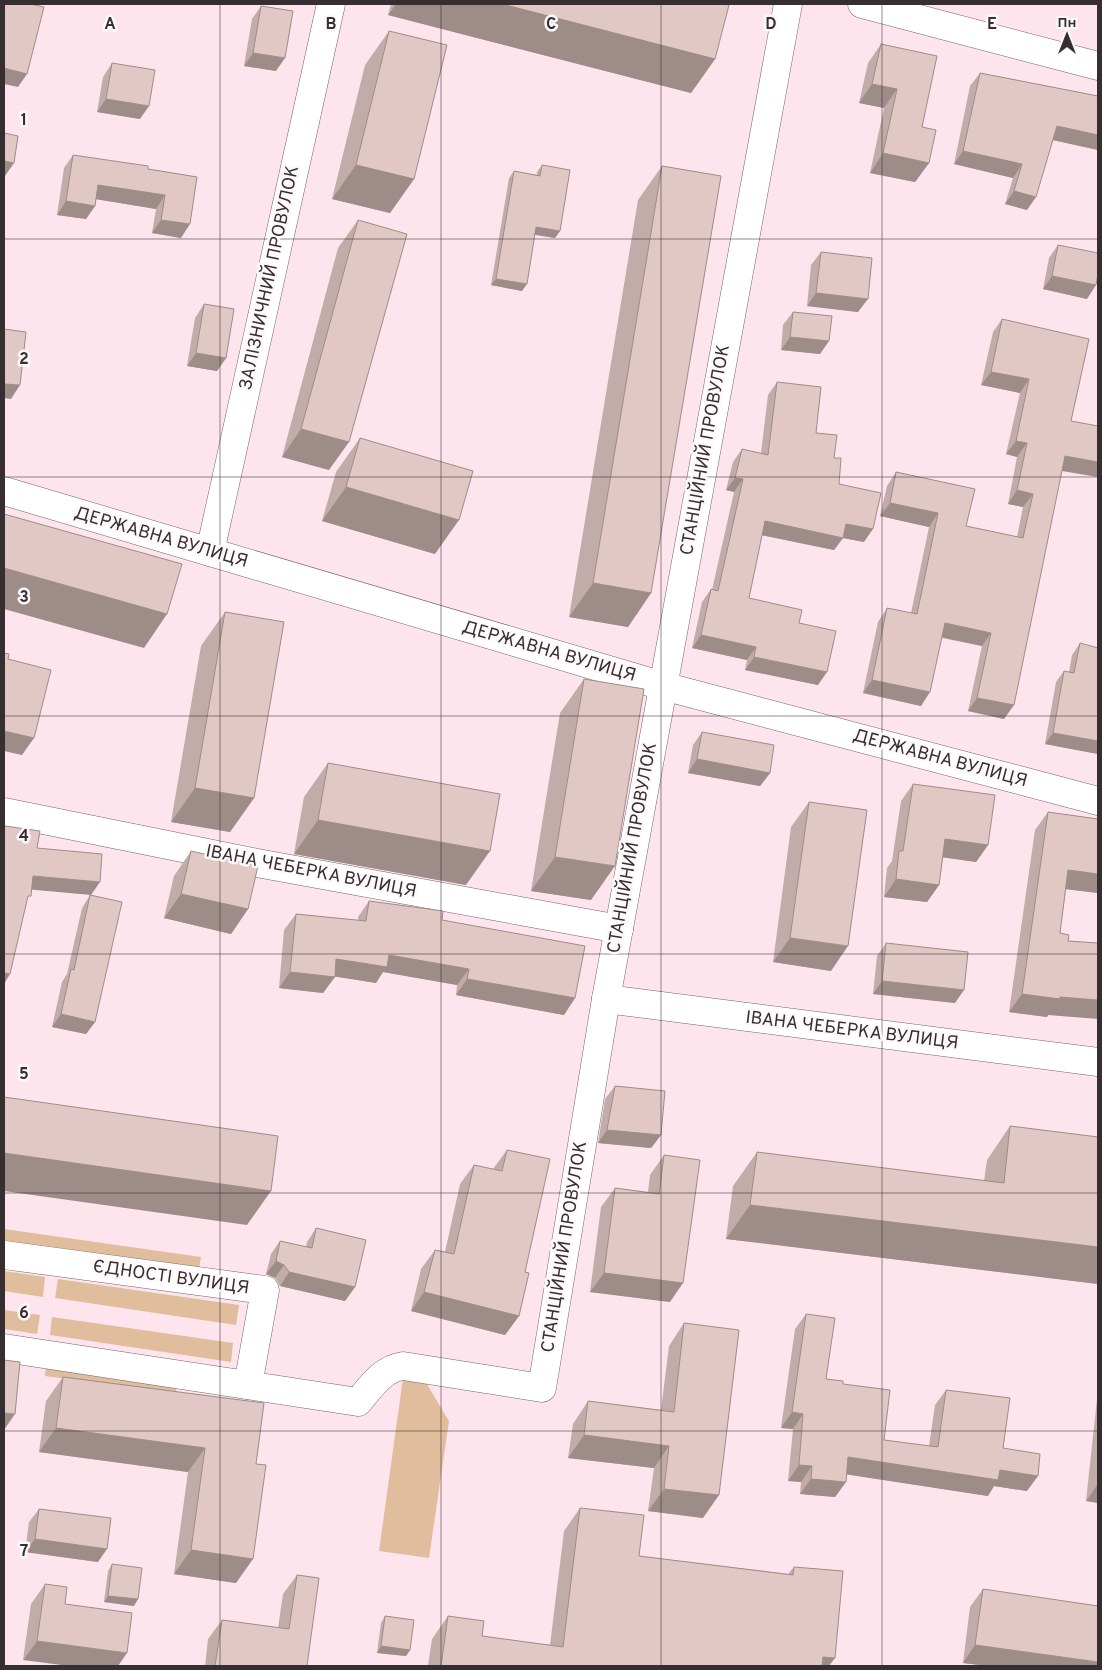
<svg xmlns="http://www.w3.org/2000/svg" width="1102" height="1670" font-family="Overpass,sans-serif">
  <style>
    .green { fill: #e0bd9c }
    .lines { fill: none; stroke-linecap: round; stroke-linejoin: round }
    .street-casing { stroke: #77626a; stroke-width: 29 }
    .secondary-casing { stroke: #77626a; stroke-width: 29 }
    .street { stroke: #fff; stroke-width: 28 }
    .secondary { stroke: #fff; stroke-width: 28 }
    .wall { fill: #c2aca9 }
    .shaded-wall { fill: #9e8c89 }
    .building { fill: #e1c8c4; stroke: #9e8c89 }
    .grid { fill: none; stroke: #372e31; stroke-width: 1; stroke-opacity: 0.55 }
    .labels { text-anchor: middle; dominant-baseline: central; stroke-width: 5; stroke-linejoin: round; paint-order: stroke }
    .street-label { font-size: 18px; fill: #372e31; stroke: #fdf8fa }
    .grid-label { font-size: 16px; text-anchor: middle; font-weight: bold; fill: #372e31; stroke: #fdf8fa; stroke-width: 5; stroke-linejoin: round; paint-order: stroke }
  </style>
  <rect width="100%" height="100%" fill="#fee5ed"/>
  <g class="green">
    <polygon points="4,1229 201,1257 199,1269 4,1241"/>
    <polygon points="4,1271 45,1277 43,1297 4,1291"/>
    <polygon points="58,1279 239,1305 236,1325 55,1298"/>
    <polygon points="4,1310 40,1315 37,1334 4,1329"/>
    <polygon points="52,1317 233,1343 231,1362 50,1335"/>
    <polygon points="46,1365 177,1383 176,1394 45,1376"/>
    <polygon points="403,1378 425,1381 449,1421 429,1558 379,1551"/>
  </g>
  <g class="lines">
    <defs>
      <g id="street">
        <polyline points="4,491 663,686 1098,801"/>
        <polyline points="210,552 331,4"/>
        <polyline points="4,812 257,863 619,929"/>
        <polyline points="606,999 1098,1062"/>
        <polyline points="4,1255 265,1290 248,1385"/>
        <path d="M4,1348L358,1402C371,1387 382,1369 403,1366L542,1388L606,999L788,4"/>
      </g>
      <polyline id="secondary" points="862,4 1098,66"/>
    </defs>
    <use href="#street" class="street-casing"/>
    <use href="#secondary" class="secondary-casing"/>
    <use href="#street" class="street"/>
    <use href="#secondary" class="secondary"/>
  </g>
  <g class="wall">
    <polygon points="391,4 723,4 715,59 691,93 388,15"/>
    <polygon points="261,6 276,71 244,66 252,19"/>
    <polygon points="389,31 414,179 390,213 332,199 365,65"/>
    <polygon points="881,44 929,163 915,182 870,173 884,108 859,103 868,63"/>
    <polygon points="112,63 140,119 97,112 103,77"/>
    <polygon points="980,73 1098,96 1098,150 1053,140 1027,210 1005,204 1013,178 954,164 970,86"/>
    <polygon points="73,155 148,169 197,177 181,238 152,233 156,209 96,199 95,206 86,219 57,215 64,168"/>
    <polygon points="542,165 560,231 555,238 535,235 522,291 491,285 509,178 514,171 537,175 537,172"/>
    <polygon points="662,166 651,593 628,627 569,617 638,200"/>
    <polygon points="358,220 329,470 282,457 338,248"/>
    <polygon points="1058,245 1087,299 1043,289 1049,258"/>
    <polygon points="821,252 858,312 807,306 811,265"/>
    <polygon points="204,304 226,358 217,371 187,366 195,318"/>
    <polygon points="793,312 820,354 781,350 783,325"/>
    <polygon points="1002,319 1071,421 1062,471 1004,719 968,711 982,646 942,638 921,706 863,693 878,622 887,608 911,613 929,527 880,516 887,486 896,472 966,526 1017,537 1023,507 1008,504 1017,457 1006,454 1020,393 981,385 993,332"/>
    <polygon points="777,382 816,433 834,458 839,484 864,542 843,538 834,550 762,535 749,598 799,623 818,685 745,670 747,660 692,648 702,602 711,589 712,590 734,492 726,490 733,462 742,449 761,453 768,395"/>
    <polygon points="360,438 435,554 322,521 336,472"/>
    <polygon points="225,612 254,798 230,832 171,822 201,646"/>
    <polygon points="1080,643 1098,754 1045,744 1056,682 1064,671 1069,672 1072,655"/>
    <polygon points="584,679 591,900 531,891 560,713"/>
    <polygon points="702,732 770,773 760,786 688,773 693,745"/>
    <polygon points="328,763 466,885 294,854 304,797"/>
    <polygon points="913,784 988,845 976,862 943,857 939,885 927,902 884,897 887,868 892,861 901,801"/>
    <polygon points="809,802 831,971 773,962 791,827"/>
    <polygon points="1048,812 1098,819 1098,893 1066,889 1048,1015 1047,1017 1009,1012 1035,830"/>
    <polygon points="191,851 248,909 231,934 164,918 174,876"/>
    <polygon points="90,895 95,1022 86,1034 52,1027 62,982 67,974 82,908"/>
    <polygon points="369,901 442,920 575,998 564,1015 456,995 457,985 383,972 376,983 335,976 323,993 279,988 284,930 296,914 358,920 358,917"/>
    <polygon points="886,943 955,1003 873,994 877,956"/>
    <polygon points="615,1086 661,1135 651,1148 598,1143 605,1099"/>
    <polygon points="1010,1126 1098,1137 1098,1284 726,1239 733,1186 757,1152 984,1181 987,1160"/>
    <polygon points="507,1150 525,1272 519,1316 505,1335 411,1311 421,1269 435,1250 445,1252 460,1184 474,1165 493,1169"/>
    <polygon points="664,1155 670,1302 590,1292 601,1207 615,1188 648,1192 650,1175"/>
    <polygon points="316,1228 355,1287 345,1301 280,1286 275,1278 266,1274 271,1254 280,1241 306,1247 307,1242"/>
    <polygon points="806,1314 826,1379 843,1384 884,1440 929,1446 935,1405 946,1390 1003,1448 1027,1491 994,1486 988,1496 846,1474 846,1482 835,1497 800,1494 801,1482 788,1481 793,1429 781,1428 795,1329"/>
    <polygon points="684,1323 703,1518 648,1511 654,1468 568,1458 573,1424 588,1401 661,1410 669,1346"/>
    <polygon points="63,1377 264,1403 236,1583 174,1574 188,1472 39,1452 46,1401"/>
    <polygon points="1098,1390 1098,1503 1086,1501"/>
    <polygon points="580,1508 639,1556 788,1574 794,1567 829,1666 428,1666 432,1639 448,1616 482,1636 550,1645 564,1531"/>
    <polygon points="39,1509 98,1562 25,1552 29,1522"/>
    <polygon points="112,1564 134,1606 104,1602 108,1571"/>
    <polygon points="297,1575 307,1666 205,1666 208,1639 222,1620 278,1628 283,1594"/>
    <polygon points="45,1584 65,1604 23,1660 31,1604"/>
    <polygon points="983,1589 1098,1666 988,1666 963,1663 970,1607"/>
    <polygon points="385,1616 410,1650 406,1656 377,1653 381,1623"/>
  </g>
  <g class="shaded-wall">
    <polygon points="396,4 502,4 715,59 691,93 388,15"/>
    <polygon points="253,53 285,58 276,71 244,66"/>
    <polygon points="4,68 27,74 18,87 4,84"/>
    <polygon points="872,84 897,89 884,108 859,103"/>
    <polygon points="106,99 149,106 140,119 97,112"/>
    <polygon points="1057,126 1098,135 1098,150 1048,139"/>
    <polygon points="963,151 1022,164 1013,178 954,164"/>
    <polygon points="883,153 929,163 915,182 870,173"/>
    <polygon points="4,161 14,163 5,176 4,176"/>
    <polygon points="356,165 414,179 390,213 332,199"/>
    <polygon points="98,185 165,195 156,209 89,198"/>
    <polygon points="1014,191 1036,197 1027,210 1005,204"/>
    <polygon points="66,201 95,206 86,219 57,215"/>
    <polygon points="161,220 190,224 181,238 152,233"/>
    <polygon points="536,227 560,231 555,238 532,234"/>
    <polygon points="1052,276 1096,285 1087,299 1043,289"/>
    <polygon points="496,279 527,284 522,291 491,285"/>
    <polygon points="816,293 868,299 858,312 807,306"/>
    <polygon points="790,337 829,341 820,354 781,350"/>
    <polygon points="196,353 226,358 217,371 187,366"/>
    <polygon points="991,372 1029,379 1020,393 981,385"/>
    <polygon points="4,384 20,385 11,399 4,398"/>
    <polygon points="301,429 349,442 329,470 282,457"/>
    <polygon points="1016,441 1027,443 1017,457 1006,454"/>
    <polygon points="1065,456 1098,462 1098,477 1056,470"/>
    <polygon points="735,478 743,479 734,492 726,490"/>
    <polygon points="346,487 459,520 435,554 322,521"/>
    <polygon points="1017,490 1033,494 1023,507 1008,504"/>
    <polygon points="890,503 938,513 929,527 880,516"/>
    <polygon points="765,521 846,524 873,529 864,542 843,538 834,550 756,534"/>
    <polygon points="4,568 167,614 144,648 4,609"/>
    <polygon points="593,583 651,593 628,627 569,617"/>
    <polygon points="945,623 991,633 982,646 936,636"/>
    <polygon points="701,635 756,647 747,660 692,648"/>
    <polygon points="754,657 827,672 818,685 745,670"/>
    <polygon points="872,680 930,692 921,706 863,693"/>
    <polygon points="977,698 1014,705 1004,719 968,711"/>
    <polygon points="4,731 34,738 22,755 4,751"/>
    <polygon points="1053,733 1098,741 1098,754 1045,744"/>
    <polygon points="697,759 770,773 760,786 688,773"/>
    <polygon points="195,788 254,798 230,832 171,822"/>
    <polygon points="318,820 490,851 466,885 294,854"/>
    <polygon points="945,839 988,845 976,862 933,856"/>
    <polygon points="555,857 615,866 591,900 531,891"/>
    <polygon points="1068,870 1098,874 1098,893 1056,888"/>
    <polygon points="33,876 100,882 91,895 25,889"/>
    <polygon points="896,879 939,885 927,902 884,897"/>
    <polygon points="181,894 248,909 231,934 164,918"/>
    <polygon points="790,938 848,946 831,971 773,962"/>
    <polygon points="389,955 469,969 457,985 383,972 376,983 325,975 336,959"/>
    <polygon points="290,972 335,977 323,993 279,988"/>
    <polygon points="4,973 10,974 4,984"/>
    <polygon points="467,979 575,998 564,1015 456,995"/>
    <polygon points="882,981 964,990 955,1003 873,994"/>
    <polygon points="1022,994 1098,1000 1098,1019 1048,1015 1047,1017 1009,1012"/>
    <polygon points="61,1014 95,1022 86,1034 52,1027"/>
    <polygon points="607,1130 661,1135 651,1148 598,1143"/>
    <polygon points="4,1153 271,1191 247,1225 4,1191"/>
    <polygon points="750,1205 1098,1247 1098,1284 726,1239"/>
    <polygon points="276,1261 284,1265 275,1278 266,1274"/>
    <polygon points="289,1272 355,1287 345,1301 280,1286"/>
    <polygon points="604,1273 683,1283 670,1302 590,1292"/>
    <polygon points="424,1292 519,1316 505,1335 411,1311"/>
    <polygon points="792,1412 803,1414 793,1429 781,1428"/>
    <polygon points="4,1413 15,1414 4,1430"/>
    <polygon points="56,1428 205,1448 188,1472 39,1452"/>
    <polygon points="584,1435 669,1446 654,1468 568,1458"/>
    <polygon points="848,1457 1000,1470 1038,1476 1027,1491 994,1486 988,1496 837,1473"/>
    <polygon points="799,1465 812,1466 801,1482 788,1481"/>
    <polygon points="811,1479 846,1482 835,1497 800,1494"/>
    <polygon points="1098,1484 1098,1503 1086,1501"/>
    <polygon points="664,1489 719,1495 703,1518 648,1511"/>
    <polygon points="35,1539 107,1549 98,1562 25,1552"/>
    <polygon points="191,1550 253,1559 236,1583 174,1574"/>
    <polygon points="108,1596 138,1599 134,1606 104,1602"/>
    <polygon points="37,1641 127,1653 118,1666 69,1666 23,1660"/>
    <polygon points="975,1645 1098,1662 1098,1666 988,1666 963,1663"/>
    <polygon points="381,1646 410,1650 406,1656 377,1653"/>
    <polygon points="823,1657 835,1658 829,1666 817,1666"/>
  </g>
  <g class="building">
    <polygon points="4,4 31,4 44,7 27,74 4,68"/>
    <polygon points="502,4 723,4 729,5 715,59"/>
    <polygon points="261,6 293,11 285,58 253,53"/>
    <polygon points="389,31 447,45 414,179 356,165"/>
    <polygon points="881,44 937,56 922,127 936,130 929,163 883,153 897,89 872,84"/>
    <polygon points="112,63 155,70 149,106 106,99"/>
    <polygon points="980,73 1098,96 1098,135 1057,126 1036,197 1014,191 1022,164 963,151"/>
    <polygon points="4,133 18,136 14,163 4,161"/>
    <polygon points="73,155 148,166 148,169 197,177 190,224 161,220 165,195 98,185 95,206 66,201"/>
    <polygon points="542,165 570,170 560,231 536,227 527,284 496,279 514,171 540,176"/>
    <polygon points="662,166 721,176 651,593 593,583"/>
    <polygon points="358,220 407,234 349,442 301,429"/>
    <polygon points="1058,245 1098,253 1098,274 1096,285 1052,276"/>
    <polygon points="821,252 872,258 868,299 816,293"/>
    <polygon points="204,304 234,309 226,358 196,353"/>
    <polygon points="793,312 832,316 829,341 790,337"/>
    <polygon points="1002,319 1089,339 1071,421 1098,426 1098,462 1065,456 1014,705 977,698 991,633 945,623 930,692 872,680 887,608 917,614 938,513 890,503 896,472 975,489 966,526 1023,538 1033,494 1017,490 1027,443 1016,441 1029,379 991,372"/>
    <polygon points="4,329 26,332 20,385 4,384"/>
    <polygon points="777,382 821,387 816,433 837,435 834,458 841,458 839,484 881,493 873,529 846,524 843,538 765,521 749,598 802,610 799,623 836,631 827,672 754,657 756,647 701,635 711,589 718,591 743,479 735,478 742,449 768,455"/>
    <polygon points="360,438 473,471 459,520 346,487"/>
    <polygon points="4,514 182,564 167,614 4,568"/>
    <polygon points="225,612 284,622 254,798 195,788"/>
    <polygon points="1080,643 1098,648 1098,741 1053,733 1064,671 1074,673"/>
    <polygon points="4,653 9,654 8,659 51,670 34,738 4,731"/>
    <polygon points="584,679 644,689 615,866 555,857"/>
    <polygon points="702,732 774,745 770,773 697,759"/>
    <polygon points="328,763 500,794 490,851 318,820"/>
    <polygon points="913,784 995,795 988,845 945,839 939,885 896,879 899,851 903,851"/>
    <polygon points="809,802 867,810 848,946 790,938"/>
    <polygon points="1048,812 1098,819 1098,874 1068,870 1060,933 1069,935 1068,941 1098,943 1098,1000 1060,997 1060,999 1022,994"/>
    <polygon points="5,826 40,831 37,848 102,854 100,882 33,876 31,896 28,896 10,974 4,973 4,828"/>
    <polygon points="191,851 258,866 248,909 181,894"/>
    <polygon points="90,895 122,902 95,1022 61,1014 71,969 74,970"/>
    <polygon points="369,901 443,911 442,920 585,946 575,998 467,979 469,969 389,955 387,967 336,959 335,977 290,972 296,914 366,921"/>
    <polygon points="886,943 968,952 964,990 882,981"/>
    <polygon points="615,1086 665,1091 661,1135 607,1130"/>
    <polygon points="4,1097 278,1136 271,1191 4,1153"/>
    <polygon points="1010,1126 1098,1137 1098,1247 750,1205 757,1152 1004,1183"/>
    <polygon points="507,1150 550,1159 525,1272 529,1273 519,1316 424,1292 435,1250 454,1254 474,1165 502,1171"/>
    <polygon points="664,1155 700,1160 683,1283 604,1273 615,1188 659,1194"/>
    <polygon points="316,1228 366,1240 355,1287 289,1272 284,1265 276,1261 280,1241 312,1248"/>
    <polygon points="806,1314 835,1318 826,1379 843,1381 843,1384 890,1390 884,1440 938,1447 946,1390 1010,1398 1003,1448 1040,1454 1038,1476 1000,1470 998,1480 848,1457 846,1482 811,1479 812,1466 799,1465 803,1414 792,1412"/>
    <polygon points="684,1323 739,1330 719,1495 664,1489 669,1446 584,1435 588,1401 674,1412"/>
    <polygon points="4,1360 20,1362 15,1414 4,1413"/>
    <polygon points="63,1377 264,1403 256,1464 266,1465 253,1559 191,1550 205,1448 56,1428"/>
    <polygon points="580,1508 644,1515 639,1556 793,1575 794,1567 843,1571 835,1658 823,1657 822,1666 441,1666 448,1616 484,1621 482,1636 563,1647"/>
    <polygon points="39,1509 111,1518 107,1549 35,1539"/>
    <polygon points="112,1564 142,1568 138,1599 108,1596"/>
    <polygon points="297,1575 319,1578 307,1666 215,1666 222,1620 289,1629"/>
    <polygon points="45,1584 67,1587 65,1604 132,1613 127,1653 37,1641"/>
    <polygon points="983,1589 1098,1606 1098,1662 975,1645"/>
    <polygon points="385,1616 414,1620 410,1650 381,1646"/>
  </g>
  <path class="grid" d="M220,4V1666M441,4V1666M661,4V1666M882,4V1666M4,239H1098M4,477H1098M4,716H1098M4,954H1098M4,1193H1098M4,1431H1098"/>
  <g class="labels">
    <g class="street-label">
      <text transform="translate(270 278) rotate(-78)">ЗАЛІЗНИЧНИЙ ПРОВУЛОК</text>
      <text transform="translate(706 450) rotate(-80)">СТАНЦІЙНИЙ ПРОВУЛОК</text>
      <text transform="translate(161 538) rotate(16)">ДЕРЖАВНА ВУЛИЦЯ</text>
      <text transform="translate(549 652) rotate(16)">ДЕРЖАВНА ВУЛИЦЯ</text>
      <text transform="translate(940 759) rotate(15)">ДЕРЖАВНА ВУЛИЦЯ</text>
      <text transform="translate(633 848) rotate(-80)">СТАНЦІЙНИЙ ПРОВУЛОК</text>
      <text transform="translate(311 872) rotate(11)">ІВАНА ЧЕБЕРКА ВУЛИЦЯ</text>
      <text transform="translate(852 1031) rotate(7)">ІВАНА ЧЕБЕРКА ВУЛИЦЯ</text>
      <text transform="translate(565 1247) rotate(-81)">СТАНЦІЙНИЙ ПРОВУЛОК</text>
      <text transform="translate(171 1278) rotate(8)">ЄДНОСТІ ВУЛИЦЯ</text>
    </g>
  </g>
  <g class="grid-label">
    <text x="110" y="29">A</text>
    <text x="331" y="29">B</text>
    <text x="551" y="29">C</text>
    <text x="771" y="29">D</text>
    <text x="992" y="29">E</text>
    <text x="24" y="125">1</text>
    <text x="24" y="364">2</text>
    <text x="24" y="602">3</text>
    <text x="24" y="841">4</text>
    <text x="24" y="1079">5</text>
    <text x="24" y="1318">6</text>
    <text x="24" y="1556">7</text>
  </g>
  <rect width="1102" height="1670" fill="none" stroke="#372e31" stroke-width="10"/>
  <g transform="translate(1067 35)" stroke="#fdf8fa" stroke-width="4" paint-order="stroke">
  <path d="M0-4L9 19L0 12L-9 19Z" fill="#372e31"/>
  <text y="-8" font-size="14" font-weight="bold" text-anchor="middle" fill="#372e31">Пн</text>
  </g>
</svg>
